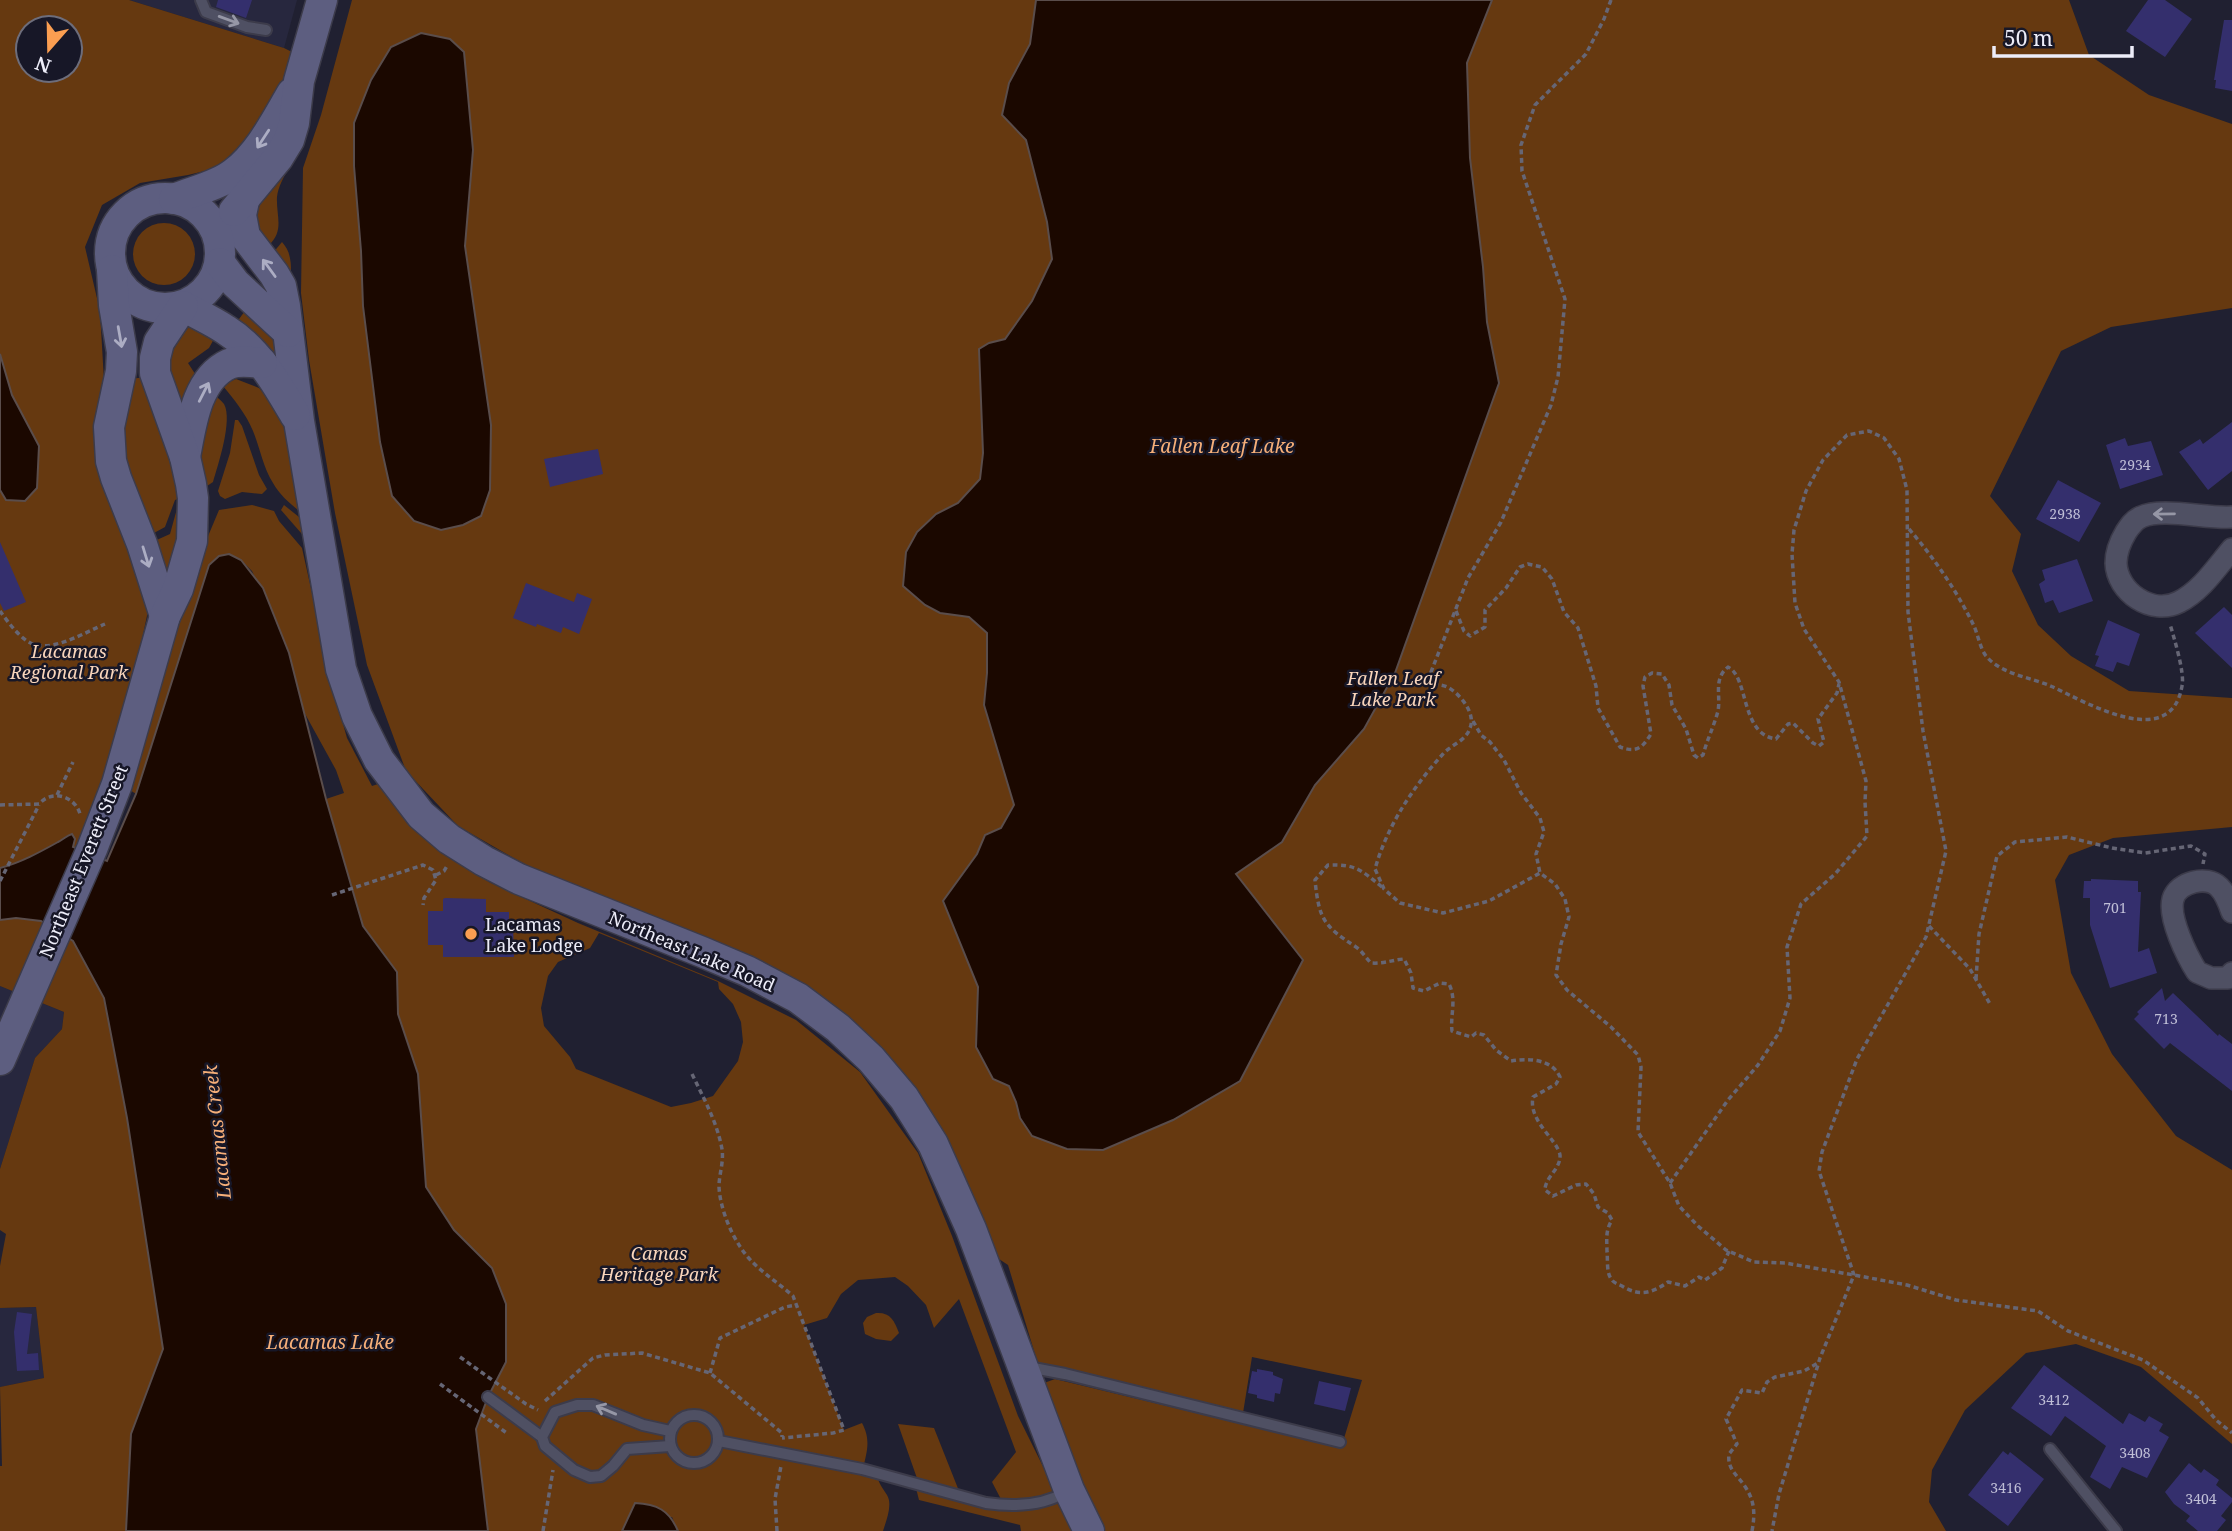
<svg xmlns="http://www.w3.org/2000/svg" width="2232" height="1531" font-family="'Noto Serif',serif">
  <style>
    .built { fill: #27273e }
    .green { fill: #663910; fill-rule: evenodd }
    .water { fill: #1b0800; stroke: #5a4d4b; stroke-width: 2 }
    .building { fill: #342f6d }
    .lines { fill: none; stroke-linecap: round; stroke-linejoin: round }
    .service-casing { stroke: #3c3b4a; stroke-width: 14 }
    .minor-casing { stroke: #3c3b4a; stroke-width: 24 }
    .secondary-casing { stroke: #3c3b4a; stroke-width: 33 }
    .path { stroke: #666675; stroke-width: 3.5; stroke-dasharray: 5 3.5; stroke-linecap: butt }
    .service { stroke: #4f5063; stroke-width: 10 }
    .minor { stroke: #4f5063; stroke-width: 21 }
    .secondary { stroke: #5d5e80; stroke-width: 30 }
    .oneway { stroke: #9697a6 }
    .oneway2 { stroke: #acadc3 }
    .poi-dot { fill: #fb9e51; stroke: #171727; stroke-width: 2.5 }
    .labels { text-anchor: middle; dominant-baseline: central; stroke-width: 5; stroke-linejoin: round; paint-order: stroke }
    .number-label { font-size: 14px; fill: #bfbed6 }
    .park-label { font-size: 18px; font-style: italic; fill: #f9d5bb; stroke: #171727 }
    .street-label { font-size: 18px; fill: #ededf9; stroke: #171727 }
    .poi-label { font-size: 18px; fill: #ededf9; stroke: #171727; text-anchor: start }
    .water-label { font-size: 19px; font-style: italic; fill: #f6af79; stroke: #171727 }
  </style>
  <rect width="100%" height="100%" fill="#202031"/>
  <g class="built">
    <polygon points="129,0 297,0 284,48"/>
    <polygon points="0,986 64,1012 62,1029 35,1058 0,1169"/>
    <polygon points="36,1307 44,1378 0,1387 0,1308"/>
  </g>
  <g class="green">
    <path d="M0,0H129L284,48L294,53L290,79L250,136L217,168L188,175L140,183L102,205L85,247L100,311L104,381L149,606L123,731L78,849L72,847L75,839L68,835C50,848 21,863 0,868V490L6,500L25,501L37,487L39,446L12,395L0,354ZM28,28H70V70H28Z"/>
    <path d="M352,0H2069L2089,55L2149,95L2232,124V308L2111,327L2061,351L1990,496L2021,534L2012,571L2038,625L2071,656L2129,691L2232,698V827L2113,838L2069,855L2055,880L2071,973L2112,1054L2176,1136L2232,1170V1444L2141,1367L2076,1344L2026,1353L1965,1410L1932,1470L1929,1502L1946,1531H1102L1044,1383L1055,1379L1341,1448L1362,1380L1252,1357L1243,1413L1038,1364L1008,1265L996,1257L931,1118L706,939L529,867L458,826L406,771L367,665L335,513L309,360L301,293L303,168L321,115ZM450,39L464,52L473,150L465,246L491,425L490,490L481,516L392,496L380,442L363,306L361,251Z"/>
    <path d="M288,169C284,177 278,187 277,197C276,216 285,231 268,246C264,240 258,233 257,227C252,204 274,184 288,169Z"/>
    <circle cx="164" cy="254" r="31"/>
    <path d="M282,242C290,251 291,260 291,272L286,273L272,254Z"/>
    <polygon points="250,304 271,323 288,389 234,326"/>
    <polygon points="186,322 215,337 209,348 188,363 199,380 183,429 166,380 166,352"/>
    <polygon points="148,377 188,495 175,500 165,527 143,539 118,463 128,379"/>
    <path d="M236,379L259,388L278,408L291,448L304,515C292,505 281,497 273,483C263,467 260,448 253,431C246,414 234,399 222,385Z"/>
    <path d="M212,392C215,396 221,400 224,404C233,420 218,465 213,482L201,490L197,463Z"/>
    <polygon points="235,420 238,420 242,426 259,475 267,489 262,494 242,492 225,499 220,496 218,491 230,453"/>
    <polygon points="186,501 165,609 150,543 170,534 178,505"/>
    <path d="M252,505L274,511L279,521L302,548L334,692L347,738L372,786L378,784L431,841L489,882L578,923L718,981L796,1020L860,1072L918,1153L952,1236L1018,1416L1075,1531H1021L1020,1525L919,1500L915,1484H919L898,1424L934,1428L961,1496L1004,1505L992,1482L1016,1452L959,1299L934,1328L926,1305L908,1286L895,1277L858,1280L841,1294L827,1318L804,1325L844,1430L862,1423C871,1440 867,1451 863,1469L876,1473C879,1484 882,1487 887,1495C893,1505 886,1521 883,1531H678L672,1517L623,1527L622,1531H488L476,1429L488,1397L506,1362L492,1268L454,1230L426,1187L418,1074L398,1014L397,972L363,926L326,799L344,793L336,770L304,712L289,653L252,571L241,560L229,554L209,565L136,794L127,788L193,572L219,510ZM599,933L718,982L719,989L733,1004L741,1022L743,1042L738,1061L713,1096L691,1103L671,1107L576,1069L570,1057L544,1026L541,1008L548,976L558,962L590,948Z"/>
    <polygon points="284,505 304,521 308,541 281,510"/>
    <polygon points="16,918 41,921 73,941 104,998 127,1118 163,1349 131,1434 126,1531 0,1531 0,1466 2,1466 0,1387 44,1378 36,1307 0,1308 0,1266 6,1234 0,1230 0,1169 35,1058 62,1029 64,1012 0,986 0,920"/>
    <path d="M876,1313C890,1312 894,1320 899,1333L891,1341L876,1339L865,1334L863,1323L867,1317Z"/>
  </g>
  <g class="water">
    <polygon points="1036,0 1492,0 1467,63 1470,158 1483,267 1487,322 1499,383 1395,673 1364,729 1315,785 1282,842 1236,874 1303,960 1240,1081 1173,1120 1103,1150 1067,1149 1032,1136 1020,1118 1016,1102 1009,1086 993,1079 976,1047 978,987 943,901 977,854 985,835 1001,828 1014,805 984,705 987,673 987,633 969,617 940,613 925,605 903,586 906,552 917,532 936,514 958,503 980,479 983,453 979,349 989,343 1005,339 1032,301 1052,259 1047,222 1026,140 1002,115 1009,83 1030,44"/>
    <polygon points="421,33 450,39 464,52 473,150 465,246 491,425 490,490 481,516 463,525 441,530 414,521 392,496 380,442 363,306 361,251 354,166 354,123 371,80 391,47"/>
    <polygon points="0,354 12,395 39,446 37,488 25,501 6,500 0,490"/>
    <path d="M229,554L241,560L263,588L289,653L326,799L363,926L397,972L398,1014L418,1074L426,1187L454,1230L492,1268L506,1304V1362L488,1397L476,1429L488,1531H126L131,1434L163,1349L127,1118L104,998L73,941L41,921L16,918L0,920V868C20,863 40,852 58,842C64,839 66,836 72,834L75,839L73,847L107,861L136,794L209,565L219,556Z"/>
    <path d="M635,1503C657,1504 669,1510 678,1531H622Z"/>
  </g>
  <g class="building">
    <polygon points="218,0 252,0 246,18 216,7"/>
    <polygon points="2148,0 2165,0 2192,19 2165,57 2126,31"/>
    <polygon points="2224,20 2232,20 2232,91 2215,88 2216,80 2214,80"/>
    <polygon points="2232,422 2232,471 2208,490 2179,452 2200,439 2203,444"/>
    <polygon points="2125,438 2128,446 2151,441 2163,475 2120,489 2106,445"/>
    <polygon points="598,449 603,474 550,487 544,459"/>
    <polygon points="2058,480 2101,503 2079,542 2036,519"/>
    <polygon points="0,542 26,602 4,611 0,603"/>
    <polygon points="2077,559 2093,601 2059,613 2053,600 2045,603 2039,584 2045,580 2042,570"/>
    <polygon points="526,583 574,602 577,593 592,599 579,634 563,627 561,633 537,624 536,627 513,618"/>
    <polygon points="2224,607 2232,615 2232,668 2195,633"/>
    <polygon points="2108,620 2140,634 2129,666 2117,662 2113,672 2095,666 2099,656 2095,655"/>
    <polygon points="2091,879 2138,881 2138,892 2141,892 2138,952 2149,948 2157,973 2110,988 2090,925 2090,898 2083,898 2084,881 2091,881"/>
    <polygon points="445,898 486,899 486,912 509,912 509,924 513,925 514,957 443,957 443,945 428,945 428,911 443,911 443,899"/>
    <polygon points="2162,988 2165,1001 2173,993 2218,1036 2219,1034 2232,1044 2232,1091 2170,1043 2164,1049 2134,1019 2139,1014 2137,1012"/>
    <polygon points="17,1312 32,1314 27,1354 38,1353 39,1370 17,1371 14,1332"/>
    <polygon points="2044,1365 2123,1424 2129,1413 2145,1422 2149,1416 2163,1424 2159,1431 2169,1437 2147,1478 2122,1467 2110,1489 2090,1477 2106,1446 2065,1416 2051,1436 2011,1408"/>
    <polygon points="1257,1369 1273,1372 1273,1375 1283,1379 1280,1394 1275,1393 1274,1402 1257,1398 1257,1395 1248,1393 1252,1371 1257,1372"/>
    <polygon points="1319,1381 1351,1388 1345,1411 1314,1404"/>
    <polygon points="2003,1451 2008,1455 2010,1452 2044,1479 2008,1526 1968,1495"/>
    <polygon points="2189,1463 2201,1473 2204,1469 2219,1480 2216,1485 2232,1498 2232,1502 2221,1516 2226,1520 2217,1531 2198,1531 2186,1521 2190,1516 2174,1504 2165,1492"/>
  </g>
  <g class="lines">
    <defs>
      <g id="service">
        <polyline points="201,0 206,12 247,27 266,30"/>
        <polyline points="1028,1367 1065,1374 1340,1442"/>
        <polyline points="488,1397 542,1437"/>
        <circle cx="694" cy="1439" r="24"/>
        <polyline points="670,1431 643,1425 593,1405 577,1405 555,1412 542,1437 545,1446 574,1470 590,1477 601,1476 613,1466 627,1449 670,1446"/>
        <path d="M719,1441L862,1469L986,1503C1013,1507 1042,1506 1066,1492"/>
        <polyline points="2050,1449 2116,1531"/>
      </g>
      <g id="minor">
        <path d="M2232,517C2207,519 2162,507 2141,517C2134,520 2130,526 2126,532C2120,542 2116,551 2116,563C2117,592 2152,616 2179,602C2201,591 2216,568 2232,549"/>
        <path d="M2232,912C2229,903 2226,894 2219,887C2207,875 2178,882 2173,899C2168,918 2187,956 2197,972L2211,978H2228L2232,973"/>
      </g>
      <g id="secondary">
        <polyline points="245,196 241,215 245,236 274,274 281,286 285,306 299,421 341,669 357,716 379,760 421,815 449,839 484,861 519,879 702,952 747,971 798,998 838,1028 871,1059 904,1098 933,1144 971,1229 1069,1490 1089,1531"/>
        <circle cx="165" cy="253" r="55"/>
        <path d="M174,199C193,191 218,186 234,173C260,153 276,120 292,93"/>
        <polyline points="234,211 278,158 289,140 294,123 299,81 322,0"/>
        <polyline points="220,263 235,283 288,332"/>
        <polyline points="112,270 114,305 122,352 121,371 109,427 111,461 116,478 142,544 165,616"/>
        <path d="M183,306C197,314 213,321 226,330C258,350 277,384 295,415"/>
        <path d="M185,457C191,426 196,379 229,364C239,360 251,362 262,363"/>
        <polyline points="0,1060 92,849 117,784 165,616 178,589 192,541 193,498 191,484 185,457 155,373 155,358 159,342 183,306"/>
      </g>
    </defs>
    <use href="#service" class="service-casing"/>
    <use href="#minor" class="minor-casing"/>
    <use href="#secondary" class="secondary-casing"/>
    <g class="path">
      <path d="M1611,0L1604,19L1586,54L1535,105L1521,145L1522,171L1565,299L1558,377L1551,405L1501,522L1468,578L1431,672L1433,684C1439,685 1444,685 1449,688C1461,695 1476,714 1470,728C1466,741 1452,744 1443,754C1413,787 1387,826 1375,869L1384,889L1400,903L1443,913L1489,901L1540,873L1555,884L1565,899L1569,917L1561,944L1556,975L1567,990L1611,1027L1638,1055L1641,1067L1638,1132L1670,1183L1679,1206L1698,1226L1726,1250L1754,1262L1785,1263L1854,1275L1907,1285L1956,1300L2038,1311L2068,1331L2143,1360L2198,1398L2216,1420L2232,1433"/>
      <path d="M1909,529C1934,558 1957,591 1974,626C1978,635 1980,648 1986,656C2002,675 2031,677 2053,687C2087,703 2171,752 2182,686C2185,673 2174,638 2170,624"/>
      <path d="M0,611C8,622 22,642 36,645C56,650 86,632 105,624"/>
      <path d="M1456,611L1464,631L1470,636L1485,627V610L1506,588L1520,567L1528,564L1542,567L1552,579L1564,612L1578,628L1596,686L1598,708L1620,747C1637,753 1642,748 1651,734L1643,686L1645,677L1652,673L1662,674L1669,685L1672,705L1686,729L1694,755L1698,758L1703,755C1707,740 1714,726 1718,711C1721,695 1713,679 1728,667C1749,677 1740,734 1776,739L1788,724L1793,723L1813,743L1819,746L1824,742L1818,719L1837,693L1839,684"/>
      <polyline points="1473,721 1481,735 1490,742 1504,760 1521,793 1540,818 1544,832 1536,854 1540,873"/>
      <polyline points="57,795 73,762"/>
      <path d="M0,805L39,804C52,789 75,796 80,814"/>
      <polyline points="436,875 444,871 447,866"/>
      <polyline points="0,881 39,805"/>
      <path d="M1382,887C1361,870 1356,864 1328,865L1315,880C1319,920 1324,926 1356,947C1362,951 1366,958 1371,963C1383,964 1392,960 1404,959L1411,973L1413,988L1424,991L1440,983L1449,984C1457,1000 1450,1015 1452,1031L1471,1037L1476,1033L1484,1035L1496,1050L1511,1061C1529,1058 1552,1059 1560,1077L1556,1084L1533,1097C1528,1121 1557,1139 1560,1155C1561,1169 1545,1177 1545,1190L1553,1196L1576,1185L1586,1184L1594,1194L1598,1207L1608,1213L1612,1220C1605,1231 1607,1240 1607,1252C1608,1261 1606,1273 1612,1280C1614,1283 1618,1284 1622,1286C1640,1297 1652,1293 1668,1282L1685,1286L1699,1277L1705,1280L1722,1268L1729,1251"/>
      <polyline points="332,895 423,865 433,870 436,880 424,898 423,905"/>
      <polyline points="1929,926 1970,969 1990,1004"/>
      <polyline points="1976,979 1979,934 1997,856 2015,842 2067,837 2112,848 2145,853 2191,846 2205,854 2203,864"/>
      <path d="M692,1074C704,1099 717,1122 722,1149C724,1162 719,1174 719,1187C720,1207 730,1232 741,1248C754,1268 775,1280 793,1296L844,1430L833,1433L782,1438"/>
      <polyline points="1670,1183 1728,1100 1758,1065 1780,1031 1790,998 1787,947 1801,904 1835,874 1867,836 1865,802 1866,781 1839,682 1804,629 1795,603 1792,554 1794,530 1806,491 1823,460 1847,435 1869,431 1884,438 1899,459 1907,490 1908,612 1923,731 1946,851 1926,937 1857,1059 1822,1152 1819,1171 1854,1275 1820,1358 1779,1494 1772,1531"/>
      <polyline points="460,1357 526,1404 538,1410"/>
      <polyline points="710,1373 720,1338 785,1307 796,1305"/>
      <polyline points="440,1384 508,1434"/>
      <polyline points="545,1401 593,1358 605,1355 642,1353 710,1373 782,1433 782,1437"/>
      <polyline points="543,1531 553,1470"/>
      <polyline points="777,1531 775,1499 781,1466"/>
      <path d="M1752,1531C1755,1515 1755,1502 1746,1488C1738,1475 1727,1470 1729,1454L1737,1444L1726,1419L1742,1390L1762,1393L1767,1382L1775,1377L1804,1371L1818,1363"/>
    </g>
    <use href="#service" class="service"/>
    <use href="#minor" class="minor"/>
    <use href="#secondary" class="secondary"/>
  </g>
  <defs><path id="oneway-shaft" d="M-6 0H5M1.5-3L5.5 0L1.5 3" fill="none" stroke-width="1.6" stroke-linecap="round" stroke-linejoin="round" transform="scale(1.75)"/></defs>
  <g class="oneway">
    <use href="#oneway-shaft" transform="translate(229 20) rotate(20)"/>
    <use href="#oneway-shaft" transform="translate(2164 514) rotate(179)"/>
    <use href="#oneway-shaft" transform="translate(606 1410) rotate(-157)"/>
  </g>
  <g class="oneway2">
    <use href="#oneway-shaft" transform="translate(263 139) rotate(123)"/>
    <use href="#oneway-shaft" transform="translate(269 268) rotate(-126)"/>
    <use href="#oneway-shaft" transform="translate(120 337) rotate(80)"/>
    <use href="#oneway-shaft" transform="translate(204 392) rotate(-63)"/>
    <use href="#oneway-shaft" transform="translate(146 557) rotate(73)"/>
  </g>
  <circle class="poi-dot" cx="471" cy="934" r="7"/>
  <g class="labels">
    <g class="number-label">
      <text x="2135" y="464">2934</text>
      <text x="2065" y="513">2938</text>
      <text x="2115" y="907">701</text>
      <text x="2166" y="1018">713</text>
      <text x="2054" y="1399">3412</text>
      <text x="2135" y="1452">3408</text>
      <text x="2006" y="1487">3416</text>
      <text x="2201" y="1498">3404</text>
    </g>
    <g class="park-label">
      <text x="69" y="651">Lacamas<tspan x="69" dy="21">Regional Park</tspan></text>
      <text x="1393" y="678">Fallen Leaf<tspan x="1393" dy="21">Lake Park</tspan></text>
      <text x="659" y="1253">Camas<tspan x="659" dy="21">Heritage Park</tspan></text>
    </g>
    <g class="street-label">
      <text transform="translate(83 861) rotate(-68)">Northeast Everett Street</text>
      <text transform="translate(692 951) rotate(23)">Northeast Lake Road</text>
    </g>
    <g class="poi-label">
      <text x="485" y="924">Lacamas<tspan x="485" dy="21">Lake Lodge</tspan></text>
    </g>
    <g class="water-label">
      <text x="1222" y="446">Fallen Leaf Lake</text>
      <text transform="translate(217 1132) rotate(-96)">Lacamas Creek</text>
      <text x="330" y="1342">Lacamas Lake</text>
    </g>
  </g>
  <g transform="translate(49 49) rotate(200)"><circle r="33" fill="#171727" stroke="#6d6d7b" stroke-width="2"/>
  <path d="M0-5L12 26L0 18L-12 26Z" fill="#fb9e51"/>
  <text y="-10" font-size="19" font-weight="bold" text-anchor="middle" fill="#ededf9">N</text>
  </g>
  <path d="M1994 46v10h138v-10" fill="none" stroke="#ededf9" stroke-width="3.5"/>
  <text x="2004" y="46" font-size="21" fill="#ededf9" stroke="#171727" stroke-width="5" paint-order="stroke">50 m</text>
</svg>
